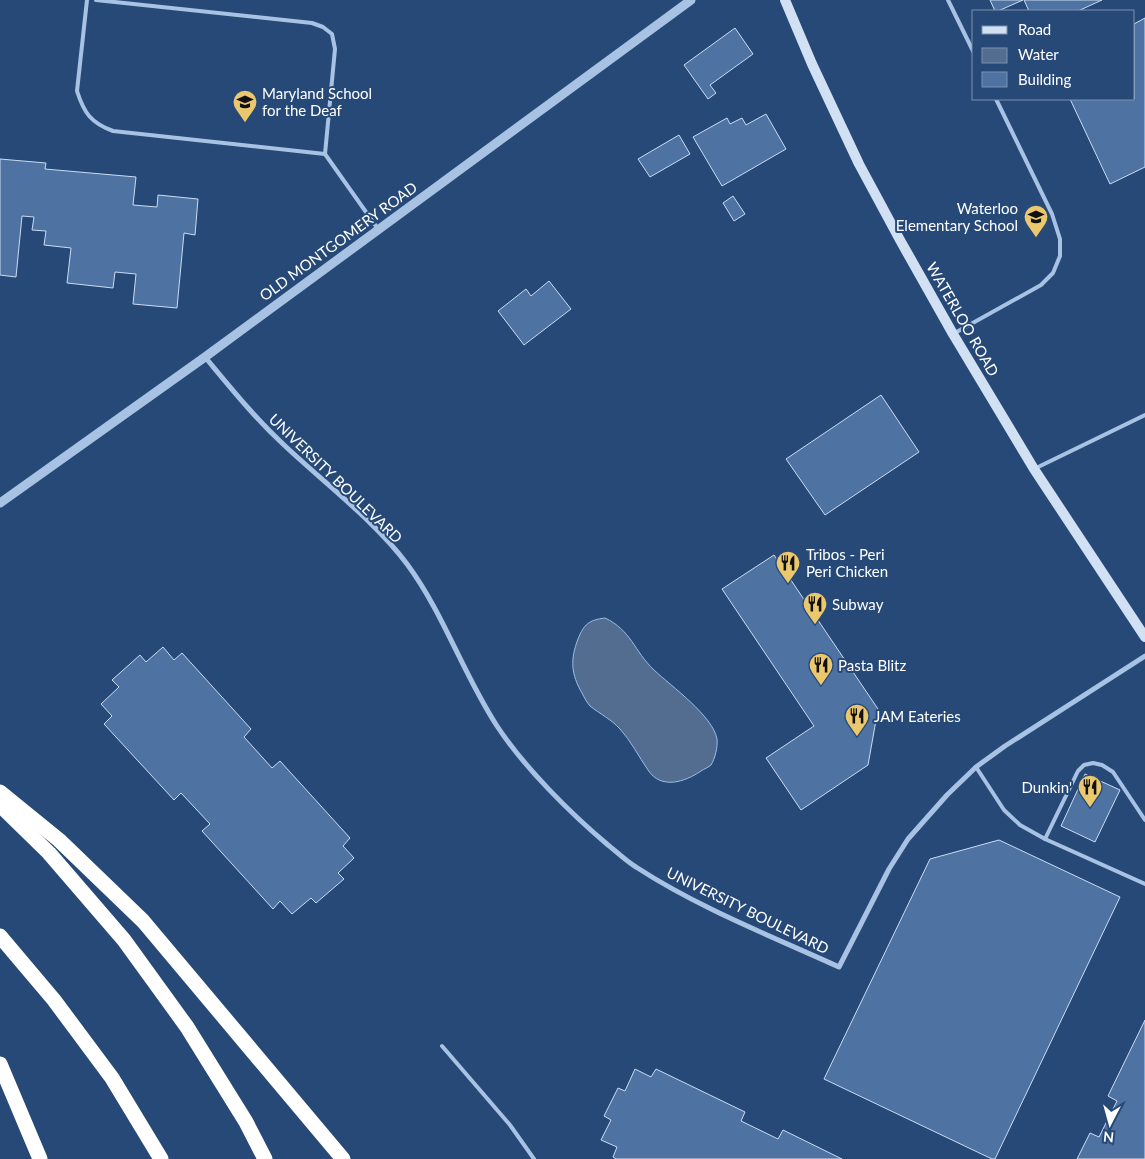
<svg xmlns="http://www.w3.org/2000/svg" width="1145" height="1159" font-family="Lato,sans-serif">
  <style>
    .water { fill: #536d90; stroke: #9dbde3 }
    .building { fill: #4e73a2; stroke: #cbdcf3 }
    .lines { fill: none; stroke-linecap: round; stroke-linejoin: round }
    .service { stroke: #a8c2e3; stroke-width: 4 }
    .minor { stroke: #a8c2e3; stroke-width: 5 }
    .tertiary { stroke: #a8c2e3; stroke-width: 9 }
    .secondary { stroke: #d1e0f3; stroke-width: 10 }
    .motorway { stroke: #fff; stroke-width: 15 }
    .labels { text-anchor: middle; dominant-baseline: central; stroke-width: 4; stroke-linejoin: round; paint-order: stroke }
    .poi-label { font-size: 15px; fill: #fff; stroke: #264978; text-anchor: start }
    .street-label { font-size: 15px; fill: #fff; stroke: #264978 }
  </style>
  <rect width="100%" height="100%" fill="#264978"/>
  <path class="water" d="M605,618C631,630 634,651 654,670C671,686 713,716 717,739C718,746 715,759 711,765C709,767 704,769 701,771C685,782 661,790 648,770C639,757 631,741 620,729C611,719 600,714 590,706C587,703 584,697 582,693C571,674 570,660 578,639C584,624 589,620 605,618Z"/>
  <g class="building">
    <polygon points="990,0 1023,0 998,11 995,11"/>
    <polygon points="1024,0 1102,0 1078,11 1029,11"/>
    <polygon points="1145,18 1145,167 1110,184 1070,99 1134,99 1134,24"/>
    <polygon points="735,28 753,54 710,85 716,93 708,99 684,65"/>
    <polygon points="766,114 786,149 722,186 693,137 727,118 730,124 742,118 746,125"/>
    <polygon points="679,135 690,154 650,177 638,159"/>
    <polygon points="0,159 46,163 45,169 136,177 133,205 157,207 158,195 198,199 195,235 184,233 177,308 133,304 136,274 115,272 113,288 67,283 71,248 44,245 46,231 32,230 34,217 22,216 16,277 0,275"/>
    <polygon points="733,196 745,214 734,221 723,203"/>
    <polygon points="549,281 571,309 524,345 498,311 526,289 531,296"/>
    <polygon points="881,395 919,452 825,515 786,459"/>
    <polygon points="774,555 878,709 868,765 801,810 766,758 814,726 722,589"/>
    <polygon points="163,647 174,660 182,653 251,729 244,737 272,768 280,761 350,838 343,846 354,858 338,873 344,879 316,903 311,898 292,914 280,901 273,909 202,831 210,824 181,793 174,800 104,724 112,716 101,704 119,687 112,680 140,655 146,662"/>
    <polygon points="1085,774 1120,790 1095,842 1061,826"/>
    <polygon points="999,840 1120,897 995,1159 992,1159 824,1079 930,859"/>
    <polygon points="1145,1020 1145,1159 1077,1159 1090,1133 1099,1137 1117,1101 1108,1096"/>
    <polygon points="635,1069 651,1077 656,1069 745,1112 741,1121 778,1139 783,1130 842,1159 616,1159 613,1157 617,1147 601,1140 611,1120 604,1116 618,1088 625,1091"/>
  </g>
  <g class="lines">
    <g class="service">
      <path d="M87,0L77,91C84,113 91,123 113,131L325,154"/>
      <polyline points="96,0 312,23 323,27 332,34 335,49 325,154 378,229"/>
      <polyline points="948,0 974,53"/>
      <polyline points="953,334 1041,285 1053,273 1060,256 1060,239 1052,214 996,99"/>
      <polyline points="1034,469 1145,415"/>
      <polyline points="976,767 1004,810 1020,825 1045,839 1145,884"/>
      <polyline points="1045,839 1078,771 1084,765 1093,763 1102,765 1113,772 1145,820"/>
      <polyline points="442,1046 510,1125 534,1159"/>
    </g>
    <path class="minor" d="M205,357C230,387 254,417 283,444C323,482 374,520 407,564C444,614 463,674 497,726C524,767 570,813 608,845C617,852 626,861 636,867C699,908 771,936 839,967L889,869L908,839L947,795L976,767L1005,746L1145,656"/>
    <polyline class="tertiary" points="0,503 205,357 691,0"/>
    <polyline class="secondary" points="785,0 812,64 859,164 900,240 953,334 1034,469 1145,637"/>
    <g class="motorway">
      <polyline points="0,792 59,840 143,921 343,1159"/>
      <polyline points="0,805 49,853 124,940 187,1027 246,1122 265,1159"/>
      <polyline points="0,936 54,1000 112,1078 161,1159"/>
      <polyline points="0,1064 40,1159"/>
    </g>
  </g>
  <defs>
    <symbol id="school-pin" viewBox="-11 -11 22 30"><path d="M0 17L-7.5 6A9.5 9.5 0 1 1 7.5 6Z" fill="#ebc86e" stroke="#264978"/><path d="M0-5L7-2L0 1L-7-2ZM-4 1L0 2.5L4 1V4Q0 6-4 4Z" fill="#111"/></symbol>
    <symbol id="restaurant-pin" viewBox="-11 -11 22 30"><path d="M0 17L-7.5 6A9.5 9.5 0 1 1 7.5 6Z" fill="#ebc86e" stroke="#264978"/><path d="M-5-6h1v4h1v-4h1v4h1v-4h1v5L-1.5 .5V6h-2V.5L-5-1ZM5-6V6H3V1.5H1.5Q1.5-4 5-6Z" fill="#111"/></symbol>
  </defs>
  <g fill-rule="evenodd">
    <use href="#school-pin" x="231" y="88" width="28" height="38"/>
    <use href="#school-pin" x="1022" y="203" width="28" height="38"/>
    <use href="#restaurant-pin" x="774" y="549" width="28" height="38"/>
    <use href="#restaurant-pin" x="801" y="590" width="28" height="38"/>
    <use href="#restaurant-pin" x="807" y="651" width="28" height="38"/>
    <use href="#restaurant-pin" x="843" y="702" width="28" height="38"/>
    <use href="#restaurant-pin" x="1076" y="773" width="28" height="38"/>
  </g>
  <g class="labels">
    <g class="poi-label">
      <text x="262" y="93">Maryland School<tspan x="262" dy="17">for the Deaf</tspan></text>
      <text x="1018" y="208" text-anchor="end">Waterloo<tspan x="1018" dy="17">Elementary School</tspan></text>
      <text x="806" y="554">Tribos - Peri<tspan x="806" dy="17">Peri Chicken</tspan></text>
      <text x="832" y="604">Subway</text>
      <text x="838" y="665">Pasta Blitz</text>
      <text x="874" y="716">JAM Eateries</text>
      <text x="1072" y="787" text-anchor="end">Dunkin'</text>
    </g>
    <g class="street-label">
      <text transform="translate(338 241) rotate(-36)">OLD MONTGOMERY ROAD</text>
      <text transform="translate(963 319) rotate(60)">WATERLOO ROAD</text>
      <text transform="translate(336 478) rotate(44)">UNIVERSITY BOULEVARD</text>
      <text transform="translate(748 910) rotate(26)">UNIVERSITY BOULEVARD</text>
    </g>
  </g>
  <rect x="972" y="10" width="162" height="90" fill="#264978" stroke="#7d92ae"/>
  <rect x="982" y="26" width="25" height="8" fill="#d1e0f3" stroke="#7d92ae"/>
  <text x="1018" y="35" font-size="15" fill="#ffffff">Road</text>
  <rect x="982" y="48" width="25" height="15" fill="#536d90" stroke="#7d92ae"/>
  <text x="1018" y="60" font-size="15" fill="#ffffff">Water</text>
  <rect x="982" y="72" width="25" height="15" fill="#4e73a2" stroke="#7d92ae"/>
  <text x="1018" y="85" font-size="15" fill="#ffffff">Building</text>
  <g transform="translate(1110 1124) rotate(186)" stroke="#264978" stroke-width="4" paint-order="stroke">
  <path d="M0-4L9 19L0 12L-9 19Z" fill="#ffffff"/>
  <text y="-8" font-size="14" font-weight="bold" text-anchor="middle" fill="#ffffff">N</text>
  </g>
</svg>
